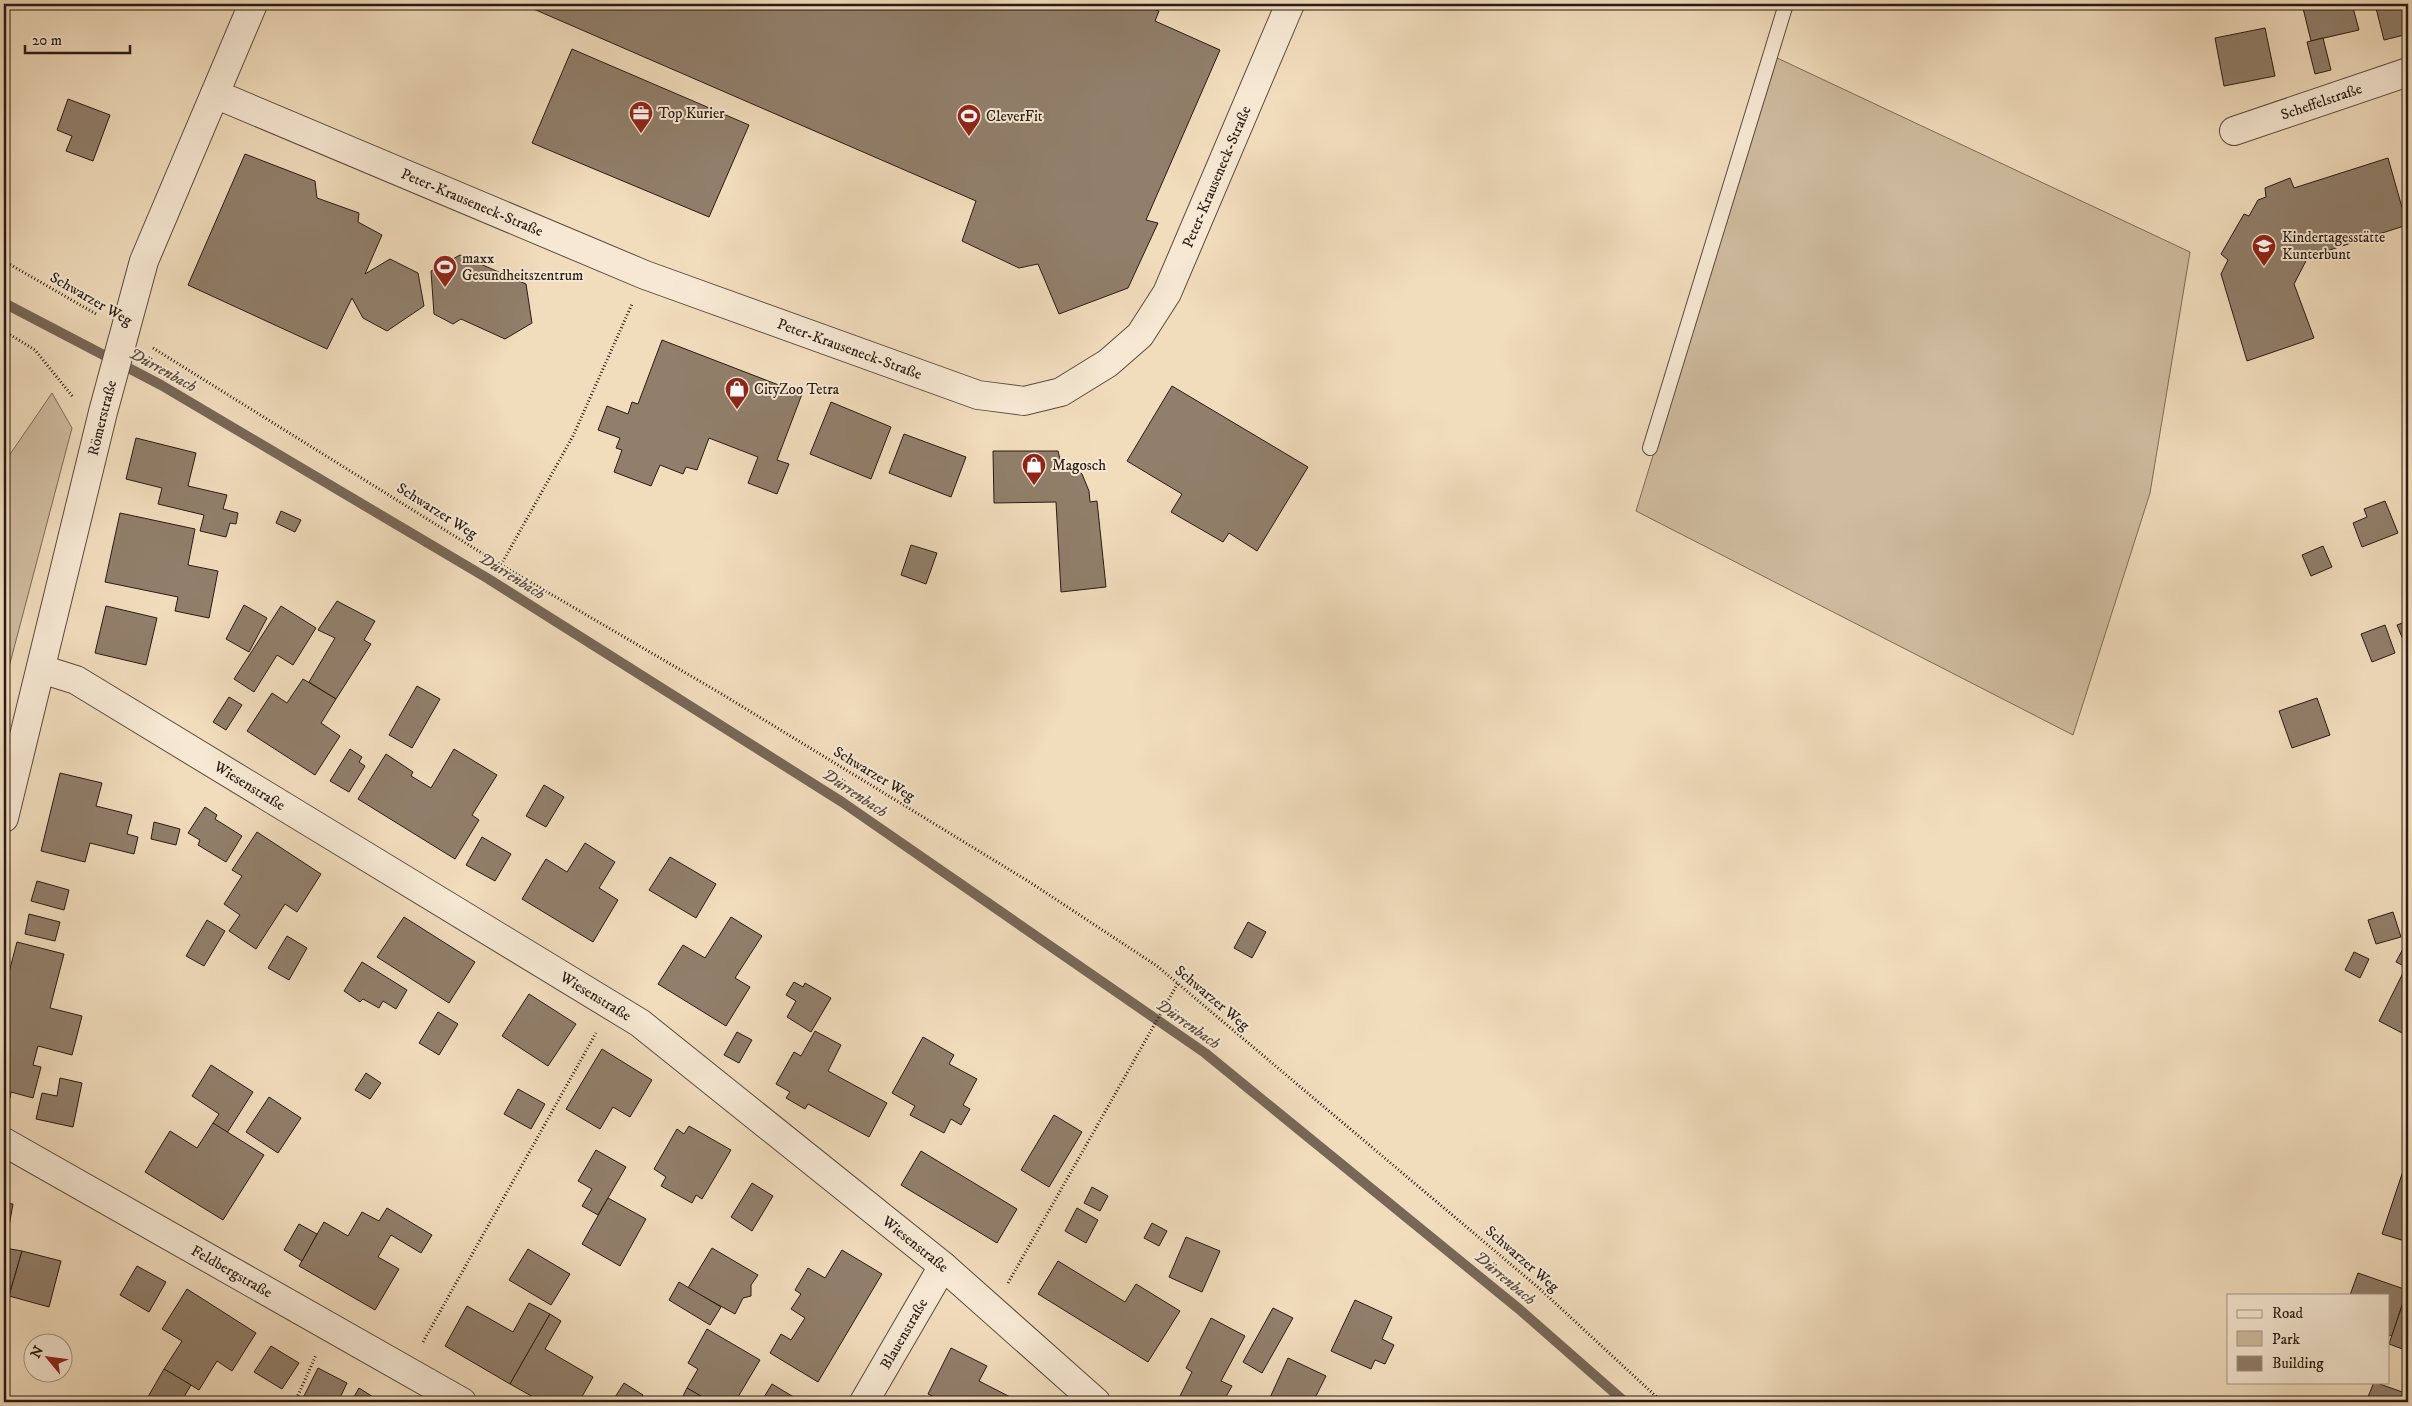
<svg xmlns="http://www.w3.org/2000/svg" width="2412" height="1406" font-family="'IM FELL DW Pica',serif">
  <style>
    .green { fill: #cfbb9f; stroke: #7c6b5a }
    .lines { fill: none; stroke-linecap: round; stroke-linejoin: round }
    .stream { stroke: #786757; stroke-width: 10 }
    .building { fill: #917f6b; stroke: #281b14 }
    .service-casing { stroke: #5a4b3e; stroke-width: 16 }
    .minor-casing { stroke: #5a4b3e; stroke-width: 30 }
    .path { stroke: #281b14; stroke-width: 3; stroke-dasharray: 1 2.5; stroke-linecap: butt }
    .service { stroke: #f6e8d3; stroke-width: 14 }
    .minor { stroke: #f6e8d3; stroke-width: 28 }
    .labels { text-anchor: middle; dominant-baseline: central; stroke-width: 4; stroke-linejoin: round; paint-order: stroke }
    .street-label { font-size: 15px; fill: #281b14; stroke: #f6e8d3 }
    .poi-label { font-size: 15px; fill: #281b14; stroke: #f6e8d3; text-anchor: start }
    .water-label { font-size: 16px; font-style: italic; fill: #5d4e40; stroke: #f6e8d3 }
  </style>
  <rect width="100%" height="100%" fill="#f1dcbc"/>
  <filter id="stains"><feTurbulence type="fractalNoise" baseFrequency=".004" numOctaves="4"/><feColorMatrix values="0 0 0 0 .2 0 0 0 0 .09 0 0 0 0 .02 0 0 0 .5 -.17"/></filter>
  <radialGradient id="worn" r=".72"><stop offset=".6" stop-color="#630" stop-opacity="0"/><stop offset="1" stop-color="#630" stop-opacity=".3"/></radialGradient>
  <g class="green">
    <polygon points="1775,57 2190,252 2150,493 2073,735 1636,511"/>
    <polygon points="52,393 72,428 4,686 4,463"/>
  </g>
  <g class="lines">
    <polyline class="stream" points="4,303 161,385 487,578 842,802 1205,1053 1519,1309 1625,1402"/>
  </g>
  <g class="building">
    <polygon points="522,4 1141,4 1159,11 1155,21 1220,50 1146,220 1158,223 1128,288 1059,314 1038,264 1019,268 962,241 976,201"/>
    <polygon points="2302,4 2352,4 2359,30 2311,41"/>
    <polygon points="2375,4 2408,4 2408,34 2384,40"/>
    <polygon points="2265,28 2275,76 2224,86 2215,38"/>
    <polygon points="4,36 10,40 4,50"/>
    <polygon points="2323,38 2331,70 2315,74 2307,42"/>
    <polygon points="572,49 749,125 709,217 532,143"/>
    <polygon points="68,99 110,115 93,161 66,151 72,136 57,130"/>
    <polygon points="245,154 315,181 317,198 359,213 358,222 382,235 365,274 390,259 418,273 424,306 387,331 363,318 352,298 327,349 188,285"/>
    <polygon points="2388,158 2407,225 2308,257 2294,284 2314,338 2247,361 2221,274 2228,260 2221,254 2244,214 2249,216 2258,200 2266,197 2265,188 2290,178 2294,188"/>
    <polygon points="460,255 526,284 532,323 505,339 461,319 453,324 434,314 431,271"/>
    <polygon points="662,340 802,394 777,460 789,464 777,494 748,483 758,457 709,438 697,470 686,467 683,474 660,465 651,486 614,472 622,450 616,448 620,438 598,430 607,406 628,414 632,402 638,404"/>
    <polygon points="1172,386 1308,467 1257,551 1229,533 1223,542 1171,512 1182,494 1127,461"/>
    <polygon points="831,402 891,427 871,479 810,454"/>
    <polygon points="904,434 966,457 951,497 889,473"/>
    <polygon points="136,438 196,453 188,486 227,495 223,509 238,513 236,524 230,523 226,537 200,531 204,515 158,504 162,488 126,479"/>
    <polygon points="993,451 1058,451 1061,463 1075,468 1082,474 1089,491 1090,502 1097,501 1106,587 1061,592 1056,502 994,503"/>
    <polygon points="2385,501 2398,533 2362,547 2353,523 2367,517 2364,509"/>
    <polygon points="281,511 301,520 295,532 276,523"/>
    <polygon points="120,513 195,529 188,565 218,571 209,618 175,611 178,597 105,582"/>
    <polygon points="911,545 937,553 926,584 901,575"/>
    <polygon points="2323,546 2332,567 2311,576 2302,555"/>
    <polygon points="337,601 375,621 364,640 371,644 336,699 309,682 335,638 318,630"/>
    <polygon points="244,605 267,618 249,652 226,639"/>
    <polygon points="106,606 157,618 146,665 95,653"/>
    <polygon points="281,606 316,628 293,665 277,655 254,692 234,679"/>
    <polygon points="2408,621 2408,646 2406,647 2397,625"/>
    <polygon points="2385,625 2395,653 2372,662 2361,634"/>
    <polygon points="303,679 336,699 321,723 340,736 315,775 247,731 272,693 287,703"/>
    <polygon points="417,686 440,699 412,748 389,735"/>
    <polygon points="229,697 242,705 226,730 213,722"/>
    <polygon points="2317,698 2330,735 2292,748 2279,711"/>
    <polygon points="350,749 362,757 359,762 365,766 349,792 330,781"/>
    <polygon points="454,749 497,775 472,815 479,820 455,859 358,799 386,754 413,772 411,776 431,788"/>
    <polygon points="60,773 102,783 96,806 132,815 127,834 138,837 134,854 90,843 85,862 41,851"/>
    <polygon points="544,785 564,797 546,827 526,816"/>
    <polygon points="205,807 217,815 215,819 242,836 226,862 198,845 200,840 188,833"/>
    <polygon points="154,822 180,829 176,845 151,839"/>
    <polygon points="257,832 321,874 297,912 285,904 256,949 229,931 240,915 224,904 242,876 232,870"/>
    <polygon points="482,837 511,854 495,881 466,865"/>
    <polygon points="585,843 615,862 599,888 618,900 593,942 522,899 546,859 567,872"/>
    <polygon points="670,857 716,884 696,918 649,890"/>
    <polygon points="37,881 69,890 64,910 31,901"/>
    <polygon points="2393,912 2401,937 2376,944 2368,920"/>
    <polygon points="29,914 60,922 55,941 25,934"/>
    <polygon points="404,917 475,962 449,1003 377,957"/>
    <polygon points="731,917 762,936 735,978 750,987 726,1026 658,984 683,945 705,958"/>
    <polygon points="207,920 225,931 204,966 186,956"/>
    <polygon points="1248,922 1266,932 1252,958 1234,948"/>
    <polygon points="287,936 307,948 289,980 268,968"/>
    <polygon points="2408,939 2408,968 2396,962"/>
    <polygon points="17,942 64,954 50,1008 82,1016 72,1055 38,1046 33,1065 41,1067 33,1098 11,1092 10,1098 4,1096 4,991"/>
    <polygon points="2354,952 2369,959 2360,978 2345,970"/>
    <polygon points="362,962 407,990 396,1009 383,1001 379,1008 363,999 360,1002 344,991"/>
    <polygon points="2406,967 2408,968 2408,1036 2379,1021"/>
    <polygon points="794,982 803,987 805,983 831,998 811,1032 787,1017 796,1001 786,995"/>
    <polygon points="529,994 576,1024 548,1066 502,1036"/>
    <polygon points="438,1012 458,1024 439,1055 419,1043"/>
    <polygon points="815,1031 841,1045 828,1071 887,1103 869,1137 808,1104 805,1109 786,1098 790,1092 776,1084 794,1052 801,1056"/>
    <polygon points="737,1032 752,1040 739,1063 724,1055"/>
    <polygon points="923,1037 954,1055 949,1064 977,1079 963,1105 970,1109 961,1125 951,1119 944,1133 910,1115 915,1106 892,1093"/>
    <polygon points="602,1049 652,1080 630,1117 613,1107 600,1129 566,1109"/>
    <polygon points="211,1065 253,1092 227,1133 213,1123 219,1114 192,1096"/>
    <polygon points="366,1073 381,1083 370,1099 355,1090"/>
    <polygon points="60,1078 82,1083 73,1127 36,1119 42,1093 57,1096"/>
    <polygon points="518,1089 545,1104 531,1129 504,1114"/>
    <polygon points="269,1097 301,1118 278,1153 246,1132"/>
    <polygon points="1054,1115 1082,1132 1049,1187 1021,1170"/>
    <polygon points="213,1123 264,1155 223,1220 145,1172 170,1131 197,1148"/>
    <polygon points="689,1126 731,1150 702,1199 696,1195 692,1203 661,1186 666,1177 654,1169 677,1129 684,1134"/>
    <polygon points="596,1150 626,1167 598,1215 582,1206 592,1189 578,1181"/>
    <polygon points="921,1151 1017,1209 997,1243 901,1185"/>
    <polygon points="2404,1168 2408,1169 2408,1242 2382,1234"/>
    <polygon points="752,1183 773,1196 752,1231 731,1217"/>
    <polygon points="1092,1187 1108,1196 1100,1211 1084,1203"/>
    <polygon points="608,1198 646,1219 620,1266 582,1244"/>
    <polygon points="4,1203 13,1204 5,1248 22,1251 11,1289 4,1287"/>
    <polygon points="387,1208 432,1235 421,1253 391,1235 378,1257 399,1269 375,1310 299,1266 324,1222 348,1236 362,1212 379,1221"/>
    <polygon points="1077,1208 1098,1220 1086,1243 1065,1231"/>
    <polygon points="1152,1223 1167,1231 1159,1246 1144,1238"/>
    <polygon points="299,1224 317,1234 302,1261 284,1250"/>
    <polygon points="1186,1237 1220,1251 1202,1292 1169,1277"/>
    <polygon points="712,1248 758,1275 751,1285 751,1296 743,1298 735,1314 688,1288"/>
    <polygon points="528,1249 570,1274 551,1305 509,1280"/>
    <polygon points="842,1250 882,1274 818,1382 770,1353 781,1334 791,1340 805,1318 791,1309 801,1294 795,1290 808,1268 825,1278"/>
    <polygon points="22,1251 61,1261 49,1307 9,1296"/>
    <polygon points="1058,1261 1125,1302 1136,1284 1180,1311 1148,1362 1038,1294"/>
    <polygon points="137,1266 166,1282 149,1312 120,1295"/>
    <polygon points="2358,1273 2407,1290 2392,1336 2388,1335 2388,1295 2350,1295"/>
    <polygon points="679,1282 721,1307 710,1325 669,1300"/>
    <polygon points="187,1289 256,1333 232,1371 217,1361 199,1390 164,1369 182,1341 162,1329"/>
    <polygon points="2405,1297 2408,1298 2408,1351 2389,1344"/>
    <polygon points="1355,1300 1392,1317 1382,1339 1394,1345 1385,1364 1375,1360 1371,1369 1331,1351"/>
    <polygon points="529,1303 550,1314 510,1384 445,1346 467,1306 513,1332"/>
    <polygon points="1273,1308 1293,1318 1262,1373 1243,1362"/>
    <polygon points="550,1314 561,1321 545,1349 593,1377 579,1402 542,1402 510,1384"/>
    <polygon points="1211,1318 1245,1336 1221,1381 1232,1386 1223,1402 1177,1402 1192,1372 1186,1368"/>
    <polygon points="707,1329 760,1360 735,1402 711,1402 687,1388 698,1369 688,1363"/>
    <polygon points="271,1346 299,1363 282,1389 254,1372"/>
    <polygon points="951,1348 987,1366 979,1381 1020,1402 945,1402 928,1394"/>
    <polygon points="1288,1358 1326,1376 1313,1402 1268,1402"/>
    <polygon points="318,1368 347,1383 338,1402 301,1402"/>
    <polygon points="164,1369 191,1385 181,1402 145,1402"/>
    <polygon points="2374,1382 2408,1394 2408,1402 2366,1402"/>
    <polygon points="624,1383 643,1395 639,1402 612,1402"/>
    <polygon points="772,1384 802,1402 761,1402"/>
    <polygon points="359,1388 381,1402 351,1402"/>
    <polygon points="687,1388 711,1402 680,1402"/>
  </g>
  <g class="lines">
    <defs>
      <polyline id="service" points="1650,448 1786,4"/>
      <g id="minor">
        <path id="s1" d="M215,94L645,275L978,395L1024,401L1061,392L1108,363L1140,335L1167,293L1290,4"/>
        <path id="s2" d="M2234,131L2408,72"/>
        <path id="s3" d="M41,669L76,680L640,1023L943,1266L1096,1402"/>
        <path id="s4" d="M4,818L103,412L144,261L253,4"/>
        <path id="s5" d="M4,1142L462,1402"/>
        <path id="s6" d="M864,1402L943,1266"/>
      </g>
    </defs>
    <use href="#service" class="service-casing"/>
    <use href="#minor" class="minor-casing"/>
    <g class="path">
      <polyline points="4,261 96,314"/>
      <polyline points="4,331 35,350 73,397"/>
      <polyline points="153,348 501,565 720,693 1028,881 1157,966 1540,1289 1662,1402"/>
      <polyline points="501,565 573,436 632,304"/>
      <polyline points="1008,1283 1178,983"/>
      <polyline points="423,1342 596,1033"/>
      <polyline points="295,1402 316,1355"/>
    </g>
    <use href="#service" class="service"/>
    <use href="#minor" class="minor"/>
  </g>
  <defs>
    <symbol id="office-pin" viewBox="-11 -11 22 30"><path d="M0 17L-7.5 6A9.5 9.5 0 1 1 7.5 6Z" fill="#8f2418" stroke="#f6e8d3"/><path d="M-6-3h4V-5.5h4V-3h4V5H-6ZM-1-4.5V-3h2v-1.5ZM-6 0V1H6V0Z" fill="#fff"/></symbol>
    <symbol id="stadium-pin" viewBox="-11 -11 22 30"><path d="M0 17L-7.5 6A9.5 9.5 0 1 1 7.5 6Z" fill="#8f2418" stroke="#f6e8d3"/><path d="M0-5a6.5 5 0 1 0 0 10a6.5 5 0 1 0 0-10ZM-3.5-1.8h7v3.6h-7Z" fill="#fff"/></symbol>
    <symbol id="school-pin" viewBox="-11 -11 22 30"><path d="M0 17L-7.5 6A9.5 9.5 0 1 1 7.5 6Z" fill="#8f2418" stroke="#f6e8d3"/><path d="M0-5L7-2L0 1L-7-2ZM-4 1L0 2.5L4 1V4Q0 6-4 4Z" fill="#fff"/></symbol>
    <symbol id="shop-pin" viewBox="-11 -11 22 30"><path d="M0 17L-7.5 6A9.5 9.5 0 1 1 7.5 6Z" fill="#8f2418" stroke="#f6e8d3"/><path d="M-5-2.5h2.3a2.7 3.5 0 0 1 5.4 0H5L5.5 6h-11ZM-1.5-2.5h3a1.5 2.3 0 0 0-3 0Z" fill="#fff"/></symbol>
  </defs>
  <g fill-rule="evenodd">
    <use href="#office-pin" x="627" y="99" width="28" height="38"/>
    <use href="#stadium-pin" x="955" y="102" width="28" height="38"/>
    <use href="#school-pin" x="2250" y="232" width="28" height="38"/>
    <use href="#stadium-pin" x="431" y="253" width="28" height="38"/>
    <use href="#shop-pin" x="723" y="375" width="28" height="38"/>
    <use href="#shop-pin" x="1020" y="451" width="28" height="38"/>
  </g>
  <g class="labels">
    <g class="street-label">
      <text stroke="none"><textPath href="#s2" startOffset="92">Scheffelstraße</textPath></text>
      <text stroke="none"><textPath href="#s1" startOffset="1179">Peter-Krauseneck-Straße</textPath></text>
      <text stroke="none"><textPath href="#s1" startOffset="279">Peter-Krauseneck-Straße</textPath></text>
      <text transform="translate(91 299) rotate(30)">Schwarzer Weg</text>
      <text stroke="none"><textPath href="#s1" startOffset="684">Peter-Krauseneck-Straße</textPath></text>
      <text stroke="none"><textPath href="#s4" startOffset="412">Römerstraße</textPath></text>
      <text transform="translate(437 511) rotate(32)">Schwarzer Weg</text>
      <text transform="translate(874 774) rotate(31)">Schwarzer Weg</text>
      <text stroke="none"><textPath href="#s3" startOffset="240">Wiesenstraße</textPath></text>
      <text stroke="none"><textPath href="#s3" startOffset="645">Wiesenstraße</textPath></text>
      <text transform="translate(1212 998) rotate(40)">Schwarzer Weg</text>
      <text stroke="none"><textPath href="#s3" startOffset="1050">Wiesenstraße</textPath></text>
      <text transform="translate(1522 1259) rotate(41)">Schwarzer Weg</text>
      <text stroke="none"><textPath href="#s5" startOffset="262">Feldbergstraße</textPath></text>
      <text stroke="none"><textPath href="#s6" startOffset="79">Blauenstraße</textPath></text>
    </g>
    <g class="poi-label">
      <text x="658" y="113">Top Kurier</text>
      <text x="986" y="116">CleverFit</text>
      <text x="2282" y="237">Kindertagesstätte<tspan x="2282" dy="17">Kunterbunt</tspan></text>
      <text x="462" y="258">maxx<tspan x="462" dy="17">Gesundheitszentrum</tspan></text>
      <text x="754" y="389">CityZoo Tetra</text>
      <text x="1052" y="465">Magosch</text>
    </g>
    <g class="water-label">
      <text transform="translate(163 370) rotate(29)">Dürrenbach</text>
      <text transform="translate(512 576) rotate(32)">Dürrenbach</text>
      <text transform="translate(855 793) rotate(34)">Dürrenbach</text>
      <text transform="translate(1188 1024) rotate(35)">Dürrenbach</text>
      <text transform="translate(1505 1278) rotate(40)">Dürrenbach</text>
    </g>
  </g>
  <rect width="2412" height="1406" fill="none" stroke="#f1dcbc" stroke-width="20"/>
  <rect x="5" y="5" width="2402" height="1396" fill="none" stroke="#281b14" stroke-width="2.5"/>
  <rect x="10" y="10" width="2392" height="1386" fill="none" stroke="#281b14"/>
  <rect x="2227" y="1294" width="162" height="90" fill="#f6e8d3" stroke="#a49687"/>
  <rect x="2237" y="1310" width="25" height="8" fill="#f6e8d3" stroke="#a49687"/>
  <text x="2272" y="1318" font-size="15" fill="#281b14">Road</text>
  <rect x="2237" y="1331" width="25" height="15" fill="#cfbb9f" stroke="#a49687"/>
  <text x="2272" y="1344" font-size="15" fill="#281b14">Park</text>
  <rect x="2237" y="1356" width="25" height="15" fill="#917f6b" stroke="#a49687"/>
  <text x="2272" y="1368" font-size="15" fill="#281b14">Building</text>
  <g transform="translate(48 1358) rotate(299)"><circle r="24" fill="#f6e8d3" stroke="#a49687"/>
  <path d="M0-4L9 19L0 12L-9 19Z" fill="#8f2418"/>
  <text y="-8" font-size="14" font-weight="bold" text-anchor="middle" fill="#281b14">N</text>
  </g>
  <path d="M25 45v8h105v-8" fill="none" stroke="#281b14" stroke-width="2.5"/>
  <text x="32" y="45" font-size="15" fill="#281b14" stroke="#f6e8d3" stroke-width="4" paint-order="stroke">20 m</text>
  <rect width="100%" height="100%" filter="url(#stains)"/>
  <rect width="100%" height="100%" fill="url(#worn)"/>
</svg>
